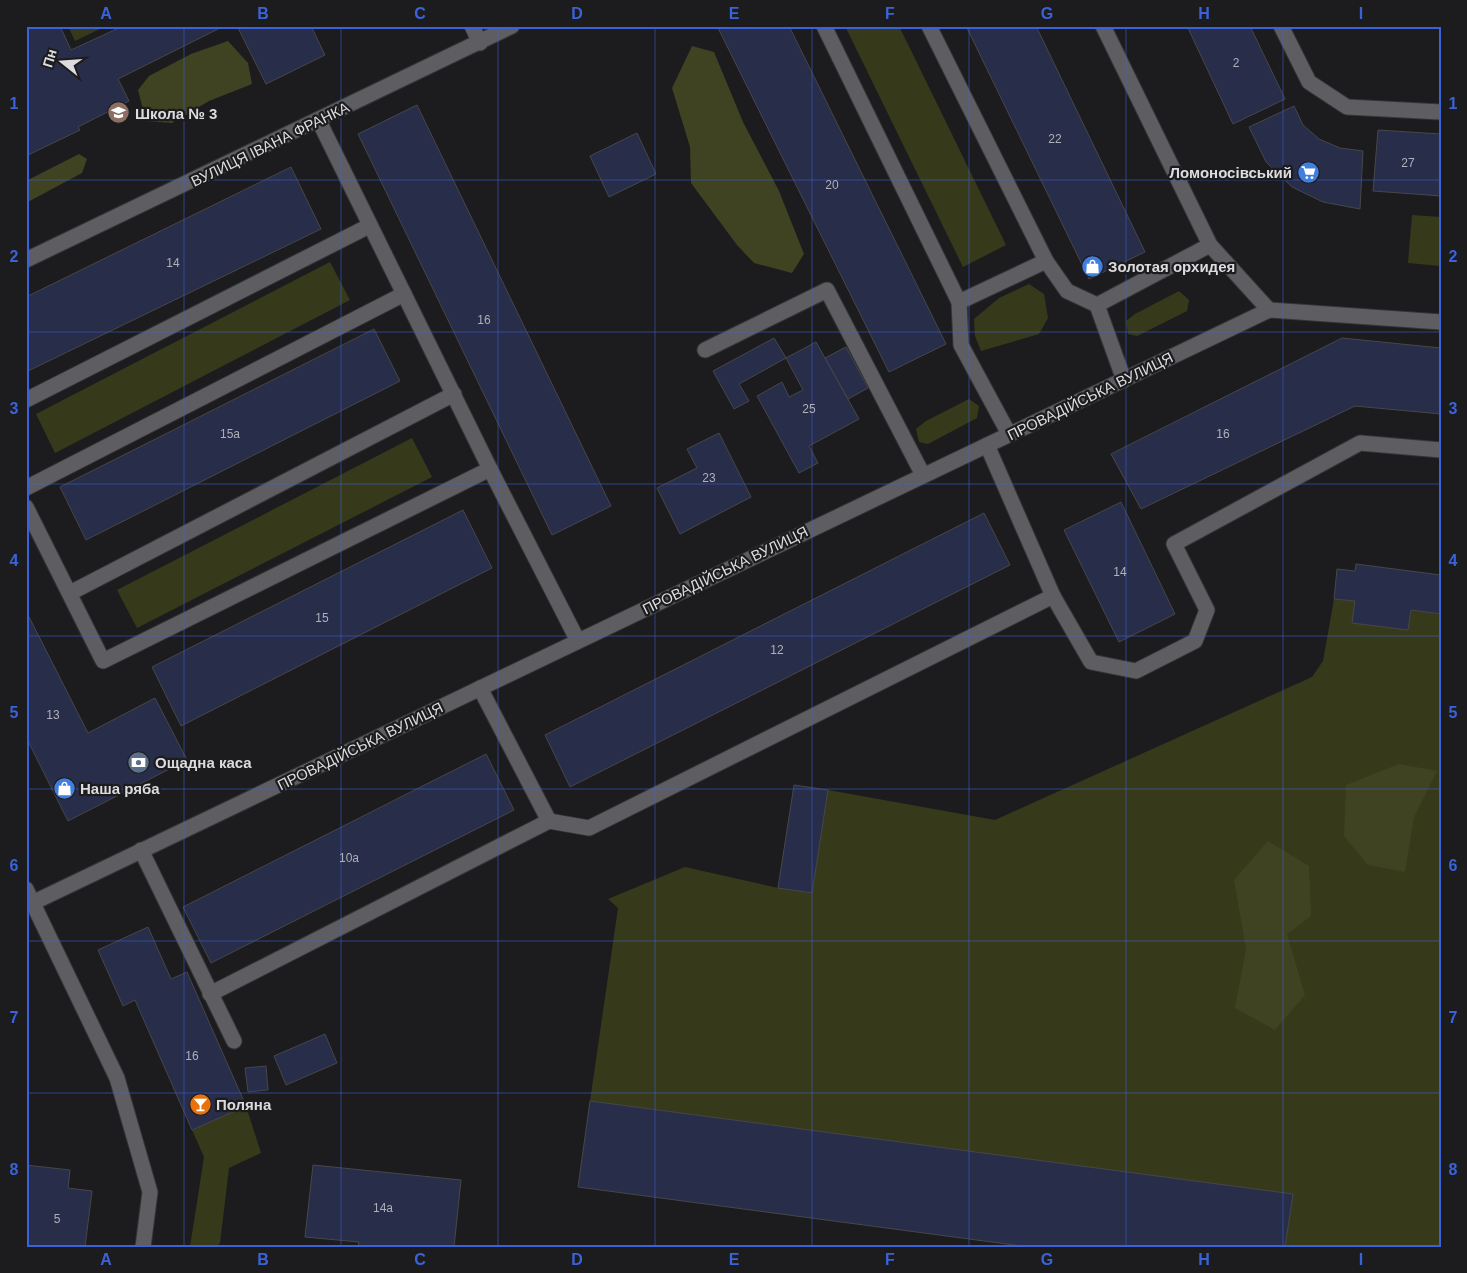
<svg xmlns="http://www.w3.org/2000/svg" width="1467" height="1273" font-family="Helvetica,sans-serif">
  <style>
    .green { fill: #363a1b }
    .forest { fill: #3f4322 }
    .building { fill: #282d49; stroke: #46474a }
    .lines { fill: none; stroke-linecap: round; stroke-linejoin: round }
    .lane-casing { stroke: #353638; stroke-width: 17 }
    .street-casing { stroke: #353638; stroke-width: 17 }
    .lane { stroke: #5e5e62; stroke-width: 15 }
    .street { stroke: #5e5e62; stroke-width: 15 }
    .grid { fill: none; stroke: #3a63d9; stroke-width: 1; stroke-opacity: 0.55 }
    .labels { text-anchor: middle; dominant-baseline: central; stroke-width: 4.5; stroke-linejoin: round; paint-order: stroke }
    .number-label { font-size: 12px; fill: #afb0b9 }
    .poi-label { font-size: 15px; font-weight: bold; fill: #dcdcde; stroke: #1c1c1f; text-anchor: start }
    .street-label { font-size: 15px; fill: #dcdcde; stroke: #1c1c1f }
    .neatline { fill: none; stroke: #3a63d9; stroke-width: 2 }
    .grid-label { font-size: 16px; text-anchor: middle; font-weight: bold; fill: #3a63d9 }
  </style>
  <rect width="100%" height="100%" fill="#1c1c1f"/>
  <g class="green">
    <polygon points="68,26 106,26 75,41"/>
    <polygon points="845,26 899,26 1006,245 963,267"/>
    <polygon points="1412,215 1441,217 1441,266 1408,263"/>
    <polygon points="330,262 350,300 55,453 36,414"/>
    <polygon points="1029,284 1044,294 1048,318 1039,334 981,351 975,336 974,319 999,298"/>
    <polygon points="1179,291 1189,300 1187,311 1137,336 1128,334 1126,321 1135,314"/>
    <polygon points="969,399 979,406 977,418 928,444 919,442 916,429 926,421"/>
    <polygon points="412,438 432,477 137,628 117,590"/>
    <polygon points="1334,599 1355,601 1408,630 1411,610 1441,614 1441,1247 1285,1247 1292,1194 590,1101 618,908 608,899 685,867 778,888 812,893 828,790 995,820 1312,677 1323,661"/>
    <polygon points="246,1106 261,1153 229,1168 220,1243 216,1247 190,1247 204,1157 192,1130"/>
  </g>
  <g class="forest">
    <polygon points="228,41 248,63 252,84 209,101 172,123 146,121 138,90 149,76 191,54"/>
    <polygon points="692,46 714,52 743,122 779,191 804,254 792,273 754,263 737,245 691,183 690,147 672,88"/>
    <polygon points="79,154 87,159 82,173 26,203 26,181"/>
    <polygon points="1399,764 1437,771 1414,817 1405,872 1368,865 1344,836 1346,785"/>
    <polygon points="1268,841 1309,866 1311,916 1287,934 1305,995 1275,1030 1235,1008 1246,949 1234,880"/>
  </g>
  <g class="building">
    <polygon points="26,26 60,26 71,50 123,26 224,26 118,79 129,101 78,127 80,130 26,156"/>
    <polygon points="237,26 311,26 325,55 266,84"/>
    <polygon points="717,26 789,26 946,344 889,372"/>
    <polygon points="966,26 1036,26 1145,252 1089,279"/>
    <polygon points="1187,26 1250,26 1285,99 1233,124"/>
    <polygon points="417,105 611,506 552,535 358,134"/>
    <polygon points="1294,106 1303,125 1319,139 1340,148 1363,151 1360,209 1323,202 1292,187 1266,162 1249,127"/>
    <polygon points="1378,130 1441,134 1441,196 1373,191"/>
    <polygon points="637,133 656,174 609,197 590,156"/>
    <polygon points="291,167 321,229 26,372 26,297"/>
    <polygon points="374,329 400,381 86,540 60,487"/>
    <polygon points="774,338 786,358 739,384 749,401 734,409 713,371"/>
    <polygon points="1342,338 1441,348 1441,414 1355,406 1141,509 1111,454"/>
    <polygon points="816,342 859,419 809,446 818,463 799,473 757,396 782,382 789,397 803,390 786,358"/>
    <polygon points="846,347 868,388 848,399 825,358"/>
    <polygon points="719,433 751,497 680,534 657,488 697,468 687,449"/>
    <polygon points="1121,502 1175,614 1119,642 1064,530"/>
    <polygon points="463,510 492,568 181,726 152,667"/>
    <polygon points="984,513 1010,565 570,787 545,735"/>
    <polygon points="1356,564 1441,575 1441,614 1411,610 1408,630 1352,623 1355,601 1334,599 1337,569 1355,571"/>
    <polygon points="26,611 88,733 155,698 187,760 68,821 26,737"/>
    <polygon points="486,754 514,810 211,963 183,907"/>
    <polygon points="794,785 828,790 812,893 778,888"/>
    <polygon points="148,927 171,979 187,972 246,1106 192,1130 135,1000 123,1006 98,950"/>
    <polygon points="325,1034 337,1063 286,1085 274,1056"/>
    <polygon points="266,1066 268,1090 248,1092 245,1068"/>
    <polygon points="590,1101 1293,1194 1285,1247 1029,1247 578,1187"/>
    <polygon points="26,1165 70,1170 68,1188 92,1191 85,1247 26,1247"/>
    <polygon points="313,1165 461,1180 454,1247 358,1247 359,1242 305,1237"/>
  </g>
  <g class="lines">
    <defs>
      <g id="lane">
        <polyline points="824,26 959,302 961,345 1009,434"/>
        <polyline points="929,26 1046,261 1067,291 1097,305"/>
        <polyline points="959,302 1046,261"/>
        <polyline points="705,350 827,290 923,475"/>
        <polyline points="1124,380 1097,305 1210,245"/>
        <polyline points="26,400 369,226"/>
        <polyline points="490,469 578,641"/>
        <polyline points="26,488 404,294"/>
        <polyline points="26,507 103,661 490,469 319,121"/>
        <polyline points="70,593 454,394"/>
        <polyline points="1053,596 1091,662 1136,671 1195,641 1207,610 1174,544 1360,443 1441,450"/>
        <polyline points="549,821 589,828 1053,596 987,445"/>
        <polyline points="141,850 234,1041"/>
        <polyline points="210,994 549,821 480,688"/>
      </g>
      <g id="street">
        <polyline points="472,26 480,43"/>
        <polyline points="1103,26 1210,245 1269,310"/>
        <polyline points="1281,26 1309,82 1347,107 1441,112"/>
        <polyline points="26,260 512,26"/>
        <polyline points="26,889 117,1078 150,1192 143,1247"/>
        <polyline points="26,906 1269,310 1441,322"/>
      </g>
    </defs>
    <use href="#lane" class="lane-casing"/>
    <use href="#street" class="street-casing"/>
    <use href="#lane" class="lane"/>
    <use href="#street" class="street"/>
  </g>
  <path class="grid" d="M184,26V1247M341,26V1247M498,26V1247M655,26V1247M812,26V1247M969,26V1247M1126,26V1247M1283,26V1247M26,180H1441M26,332H1441M26,484H1441M26,636H1441M26,789H1441M26,941H1441M26,1093H1441"/>
  <defs>
    <symbol id="school-disc" viewBox="-11 -11 22 22"><circle r="9.5" fill="#8d6e63" stroke="#1c1c1f"/><path d="M0-5L7-2L0 1L-7-2ZM-4 1L0 2.5L4 1V4Q0 6-4 4Z" fill="#fff"/></symbol>
    <symbol id="supermarket-disc" viewBox="-11 -11 22 22"><circle r="9.5" fill="#3f7fe0" stroke="#1c1c1f"/><path d="M-6-5.5h2.5l.6 2H6L4.5 2H-2.5L-4.4-4H-6ZM-1.5 3.2a1.3 1.3 0 1 0 .1 0ZM3 3.2a1.3 1.3 0 1 0 .1 0Z" fill="#fff"/></symbol>
    <symbol id="shop-disc" viewBox="-11 -11 22 22"><circle r="9.5" fill="#3f7fe0" stroke="#1c1c1f"/><path d="M-5-2.5h2.3a2.7 3.5 0 0 1 5.4 0H5L5.5 6h-11ZM-1.5-2.5h3a1.5 2.3 0 0 0-3 0Z" fill="#fff"/></symbol>
    <symbol id="bank-disc" viewBox="-11 -11 22 22"><circle r="9.5" fill="#5c6f8a" stroke="#1c1c1f"/><path d="M-6-4H6V4H-6ZM0-2.3a2.3 2.3 0 1 0 0 4.6a2.3 2.3 0 1 0 0-4.6Z" fill="#fff"/></symbol>
    <symbol id="bar-disc" viewBox="-11 -11 22 22"><circle r="9.5" fill="#e8710a" stroke="#1c1c1f"/><path d="M-6-5H6L.8 .8V4.5H3.5V6h-7V4.5H-.8V.8Z" fill="#fff"/></symbol>
  </defs>
  <g fill-rule="evenodd">
    <use href="#school-disc" x="106" y="100" width="25" height="25"/>
    <use href="#supermarket-disc" x="1296" y="160" width="25" height="25"/>
    <use href="#shop-disc" x="1080" y="254" width="25" height="25"/>
    <use href="#bank-disc" x="126" y="750" width="25" height="25"/>
    <use href="#shop-disc" x="52" y="776" width="25" height="25"/>
    <use href="#bar-disc" x="188" y="1092" width="25" height="25"/>
  </g>
  <g class="labels">
    <g class="number-label">
      <text x="1236" y="63">2</text>
      <text x="1055" y="139">22</text>
      <text x="1408" y="163">27</text>
      <text x="832" y="185">20</text>
      <text x="173" y="263">14</text>
      <text x="484" y="320">16</text>
      <text x="809" y="409">25</text>
      <text x="230" y="434">15а</text>
      <text x="1223" y="434">16</text>
      <text x="709" y="478">23</text>
      <text x="1120" y="572">14</text>
      <text x="322" y="618">15</text>
      <text x="777" y="650">12</text>
      <text x="53" y="715">13</text>
      <text x="349" y="858">10а</text>
      <text x="192" y="1056">16</text>
      <text x="383" y="1208">14а</text>
      <text x="57" y="1219">5</text>
    </g>
    <g class="poi-label">
      <text x="135" y="113">Школа № 3</text>
      <text x="1292" y="172" text-anchor="end">Ломоносівський</text>
      <text x="1108" y="266">Золотая орхидея</text>
      <text x="155" y="762">Ощадна каса</text>
      <text x="80" y="788">Наша ряба</text>
      <text x="216" y="1104">Поляна</text>
    </g>
    <g class="street-label">
      <text transform="translate(270 144) rotate(-26)">ВУЛИЦЯ ІВАНА ФРАНКА</text>
      <text transform="translate(1090 396) rotate(-26)">ПРОВАДІЙСЬКА ВУЛИЦЯ</text>
      <text transform="translate(725 570) rotate(-26)">ПРОВАДІЙСЬКА ВУЛИЦЯ</text>
      <text transform="translate(360 746) rotate(-26)">ПРОВАДІЙСЬКА ВУЛИЦЯ</text>
    </g>
  </g>
  <rect width="1467" height="1273" fill="none" stroke="#1c1c1f" stroke-width="55"/>
  <g transform="translate(62 62) rotate(287)" stroke="#1c1c1f" stroke-width="4" paint-order="stroke">
  <path d="M0-4L9 19L0 12L-9 19Z" fill="#dcdcde"/>
  <text y="-8" font-size="14" font-weight="bold" text-anchor="middle" fill="#dcdcde">Пн</text>
  </g>
  <rect x="28" y="28" width="1412" height="1218" class="neatline"/>
  <g class="grid-label">
    <text x="106" y="19">A</text>
    <text x="263" y="19">B</text>
    <text x="420" y="19">C</text>
    <text x="577" y="19">D</text>
    <text x="734" y="19">E</text>
    <text x="890" y="19">F</text>
    <text x="1047" y="19">G</text>
    <text x="1204" y="19">H</text>
    <text x="1361" y="19">I</text>
    <text x="14" y="109">1</text>
    <text x="1453" y="109">1</text>
    <text x="14" y="262">2</text>
    <text x="1453" y="262">2</text>
    <text x="14" y="414">3</text>
    <text x="1453" y="414">3</text>
    <text x="14" y="566">4</text>
    <text x="1453" y="566">4</text>
    <text x="14" y="718">5</text>
    <text x="1453" y="718">5</text>
    <text x="14" y="871">6</text>
    <text x="1453" y="871">6</text>
    <text x="14" y="1023">7</text>
    <text x="1453" y="1023">7</text>
    <text x="14" y="1175">8</text>
    <text x="1453" y="1175">8</text>
    <text x="106" y="1265">A</text>
    <text x="263" y="1265">B</text>
    <text x="420" y="1265">C</text>
    <text x="577" y="1265">D</text>
    <text x="734" y="1265">E</text>
    <text x="890" y="1265">F</text>
    <text x="1047" y="1265">G</text>
    <text x="1204" y="1265">H</text>
    <text x="1361" y="1265">I</text>
  </g>
</svg>
